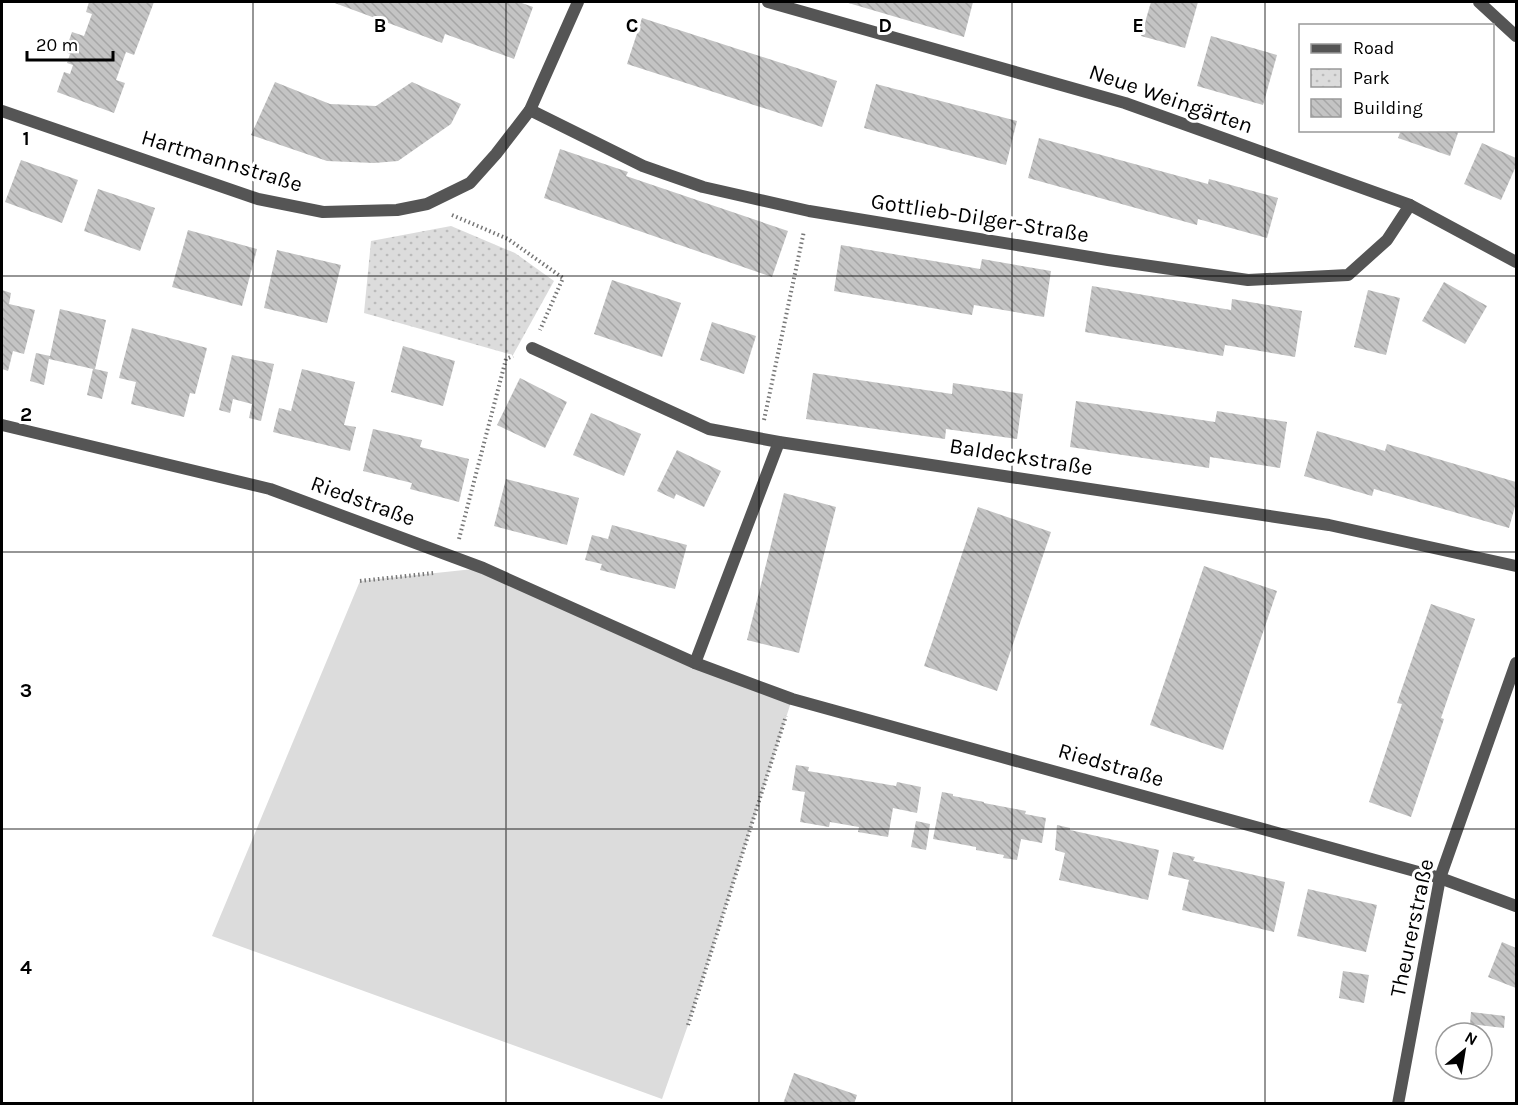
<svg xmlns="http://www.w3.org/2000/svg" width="1518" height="1105" font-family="Karla,sans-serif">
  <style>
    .grass { fill: #dcdcdc }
    .park { fill: url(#park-dots) }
    .building { fill: url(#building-back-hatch) }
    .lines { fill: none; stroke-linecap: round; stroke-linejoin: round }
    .path { stroke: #777; stroke-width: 4; stroke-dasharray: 1.5 3; stroke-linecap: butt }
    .minor { stroke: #555; stroke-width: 12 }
    .grid { fill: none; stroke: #000; stroke-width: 1.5; stroke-opacity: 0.55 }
    .labels { text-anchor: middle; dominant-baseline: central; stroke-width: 6; stroke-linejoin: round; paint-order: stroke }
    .street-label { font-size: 22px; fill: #000; stroke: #fff }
    .grid-label { font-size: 20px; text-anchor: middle; font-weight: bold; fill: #000; stroke: #fff; stroke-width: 6; stroke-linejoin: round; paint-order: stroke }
  </style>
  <defs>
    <pattern id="park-dots" width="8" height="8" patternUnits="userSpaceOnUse" patternTransform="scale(1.5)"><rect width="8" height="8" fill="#dcdcdc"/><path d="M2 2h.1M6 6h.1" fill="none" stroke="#bbb" stroke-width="1.8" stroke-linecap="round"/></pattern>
    <pattern id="building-back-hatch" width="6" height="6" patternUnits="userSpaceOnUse" patternTransform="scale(1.5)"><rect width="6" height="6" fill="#c4c4c4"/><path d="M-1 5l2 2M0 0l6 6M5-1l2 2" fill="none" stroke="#a7a7a7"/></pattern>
  </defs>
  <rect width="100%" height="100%" fill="#fff"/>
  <polygon class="grass" points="483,568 792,699 688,1025 662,1099 212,936 360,581"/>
  <polygon class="park" points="451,226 515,253 554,281 513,355 364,313 371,241"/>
  <g class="building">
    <polygon points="89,2 154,2 134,55 126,52 116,80 125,83 114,113 57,92 64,72 70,74 73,65 67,63 70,54 65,52 72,32 84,36 92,14 86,12"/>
    <polygon points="332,2 519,2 533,7 514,59 445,34 442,43"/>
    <polygon points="845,2 973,2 964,37"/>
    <polygon points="1151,2 1198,2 1185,48 1141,36"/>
    <polygon points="642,18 837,81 822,127 627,64"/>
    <polygon points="1211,36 1277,55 1263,105 1197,86"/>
    <polygon points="275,82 330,104 376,106 412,82 461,104 451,124 398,161 374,163 327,161 251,135"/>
    <polygon points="876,84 1017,121 1006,165 864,128"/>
    <polygon points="1401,130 1459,130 1450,156 1398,138"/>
    <polygon points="1039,138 1208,184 1209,179 1278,198 1267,238 1198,219 1197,225 1028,178"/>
    <polygon points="1482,143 1516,158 1516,166 1501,200 1464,184"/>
    <polygon points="560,149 628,172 626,176 788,231 772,277 544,198"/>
    <polygon points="21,160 78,180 62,223 5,202"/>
    <polygon points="98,189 155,208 140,251 84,231"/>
    <polygon points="188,230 257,249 242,306 172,287"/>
    <polygon points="841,245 980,269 982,259 1051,271 1044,317 974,305 972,315 834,291"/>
    <polygon points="277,250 341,265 327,323 264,308"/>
    <polygon points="612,280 681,303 662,357 594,334"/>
    <polygon points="1444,282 1487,306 1465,344 1422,321"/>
    <polygon points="1092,286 1231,310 1232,299 1302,311 1295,357 1225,345 1223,356 1085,332"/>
    <polygon points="2,290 11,293 9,304 35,310 24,354 13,351 8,371 2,369"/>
    <polygon points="1368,290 1400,298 1386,355 1354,347"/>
    <polygon points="60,309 106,320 95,369 108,372 102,399 87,395 93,369 49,359 44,385 30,381 36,353 50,356"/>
    <polygon points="712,322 756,336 744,374 700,360"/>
    <polygon points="132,328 207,348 195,394 190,393 184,417 131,404 136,382 119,378"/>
    <polygon points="403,346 455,361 443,406 391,392"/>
    <polygon points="232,355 274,364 261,421 249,418 252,404 233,399 230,413 219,410"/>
    <polygon points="302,369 355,382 344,425 356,427 350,451 273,432 279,408 291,411"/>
    <polygon points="813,373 952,394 953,383 1023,394 1017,439 946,429 945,439 806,419"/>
    <polygon points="520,378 567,402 545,448 497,425"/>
    <polygon points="1076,401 1215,422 1217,411 1287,422 1280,468 1210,457 1209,468 1070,447"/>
    <polygon points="591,413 641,434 624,476 573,455"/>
    <polygon points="373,429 422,440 420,447 469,459 459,502 410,489 412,483 363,471"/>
    <polygon points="1317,431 1385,451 1387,444 1516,482 1516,503 1509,528 1374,489 1372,496 1304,476"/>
    <polygon points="677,450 721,471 704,507 676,494 674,499 657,491"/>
    <polygon points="506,479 579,498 567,545 494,526"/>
    <polygon points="784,493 836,507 799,653 747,640"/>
    <polygon points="978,507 1051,532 997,691 924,666"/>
    <polygon points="612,525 687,545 675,589 600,570 602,564 585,560 592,535 608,539"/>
    <polygon points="1204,566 1277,591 1223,750 1150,725"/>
    <polygon points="1431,604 1475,619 1441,718 1444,719 1411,817 1369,802 1402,704 1397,703"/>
    <polygon points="796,765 809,767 808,771 896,786 897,782 921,787 917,813 893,808 888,837 858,832 859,827 830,822 829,827 800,822 805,792 792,790"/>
    <polygon points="942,792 953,794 953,796 984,802 984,803 1026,811 1025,814 1046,818 1042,843 1021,839 1017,860 1003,858 1004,855 976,850 976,847 933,839"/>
    <polygon points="916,821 930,824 926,850 911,847"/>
    <polygon points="1057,825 1070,828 1070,830 1159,850 1148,900 1059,880 1065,853 1055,850"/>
    <polygon points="1173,852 1195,857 1193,861 1285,882 1274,932 1182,910 1189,880 1168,875"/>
    <polygon points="1308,889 1377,905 1366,952 1297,936"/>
    <polygon points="1502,942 1516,948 1516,988 1488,977"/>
    <polygon points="1343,971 1369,975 1364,1003 1339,998"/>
    <polygon points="1471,1012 1505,1016 1504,1028 1470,1024"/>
    <polygon points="794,1073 857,1095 854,1104 783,1104"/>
  </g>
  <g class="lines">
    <g class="path">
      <polyline points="452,215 508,239 563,278 540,330"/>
      <polyline points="764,420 804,231"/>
      <polyline points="459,539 506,359 513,356"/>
      <polyline points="360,581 434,573"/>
      <polyline points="688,1025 786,716"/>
    </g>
    <g class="minor">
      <polyline points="768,2 1125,103 1410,205 1516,262"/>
      <polyline points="1479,2 1516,36"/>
      <polyline points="530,110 643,166 703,187 809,211 1108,260 1248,280 1348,275 1387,240 1410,205"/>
      <polyline points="2,111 258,199 323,212 397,210 427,204 470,183 496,154 530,110 578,2"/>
      <polyline points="532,348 709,429 779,442 1329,525 1516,566"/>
      <polyline points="2,425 270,489 483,568 695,663 792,699 1440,878 1516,906"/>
      <polyline points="695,663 779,442"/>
      <polyline points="1398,1104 1440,878 1516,663"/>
    </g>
  </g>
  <path class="grid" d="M253,2V1104M506,2V1104M759,2V1104M1012,2V1104M1265,2V1104M2,276H1516M2,552H1516M2,829H1516"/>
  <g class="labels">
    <g class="street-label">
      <text transform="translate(1171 99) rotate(19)">Neue Weingärten</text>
      <text transform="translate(222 161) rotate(17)">Hartmannstraße</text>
      <text transform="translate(980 218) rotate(9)">Gottlieb-Dilger-Straße</text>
      <text transform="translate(1021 457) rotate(9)">Baldeckstraße</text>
      <text transform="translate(363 501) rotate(20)">Riedstraße</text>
      <text transform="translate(1111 765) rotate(16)">Riedstraße</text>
      <text transform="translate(1412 928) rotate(-78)">Theurerstraße</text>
    </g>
  </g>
  <g class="grid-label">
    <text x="380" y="32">B</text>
    <text x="632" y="32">C</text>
    <text x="885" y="32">D</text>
    <text x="1138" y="32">E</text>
    <text x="26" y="145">1</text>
    <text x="26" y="421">2</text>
    <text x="26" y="697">3</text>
    <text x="26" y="974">4</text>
  </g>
  <rect width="1518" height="1105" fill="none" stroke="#000000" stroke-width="6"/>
  <rect x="1299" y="24" width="195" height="108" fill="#ffffff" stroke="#999999" stroke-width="1.5"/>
  <rect x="1311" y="44" width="30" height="9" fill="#555555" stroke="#999999" stroke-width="1.5"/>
  <text x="1353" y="54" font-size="18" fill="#000000">Road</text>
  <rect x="1311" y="69" width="30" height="18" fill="url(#park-dots)" stroke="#999999" stroke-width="1.5"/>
  <text x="1353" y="84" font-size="18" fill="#000000">Park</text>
  <rect x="1311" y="99" width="30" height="18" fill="url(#building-back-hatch)" stroke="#999999" stroke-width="1.5"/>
  <text x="1353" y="114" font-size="18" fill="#000000">Building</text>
  <g transform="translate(1464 1051) rotate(30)"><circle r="28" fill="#ffffff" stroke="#999999" stroke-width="1.5"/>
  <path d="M0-4.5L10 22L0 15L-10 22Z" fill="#000000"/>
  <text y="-9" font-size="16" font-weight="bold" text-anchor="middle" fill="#000000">N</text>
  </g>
  <path d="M27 51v9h86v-9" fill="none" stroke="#000000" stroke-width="3"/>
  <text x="36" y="51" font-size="18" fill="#000000" stroke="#ffffff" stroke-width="4.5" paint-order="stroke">20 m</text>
</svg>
